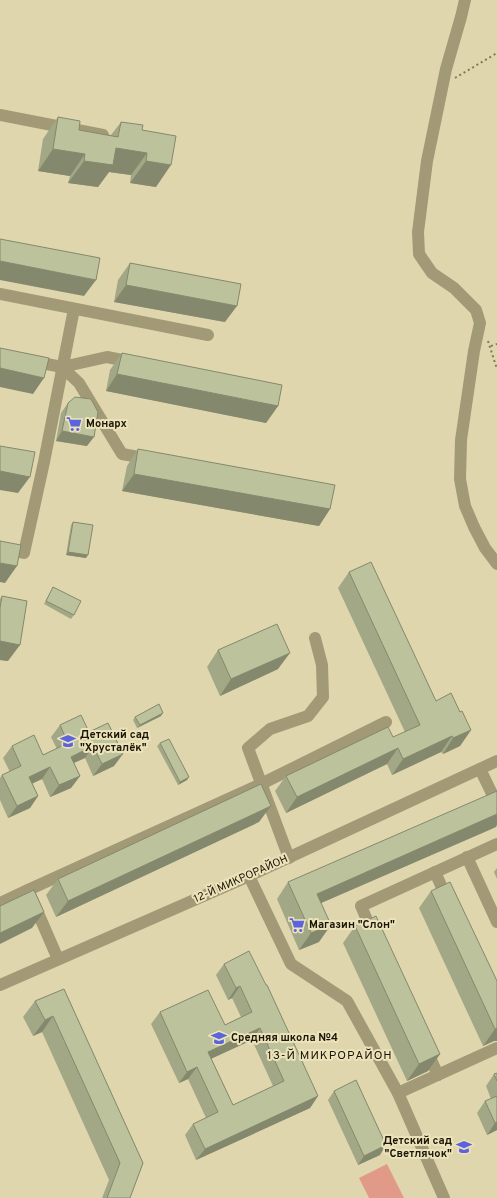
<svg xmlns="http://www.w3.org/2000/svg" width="497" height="1198" font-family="Overpass,sans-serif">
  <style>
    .grass { fill: #e19a87 }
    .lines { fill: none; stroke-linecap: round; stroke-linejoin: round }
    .path { stroke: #7f785d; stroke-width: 2; stroke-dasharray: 2 3; stroke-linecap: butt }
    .minor { stroke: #a29a76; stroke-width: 12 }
    .wall { fill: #a2a886; fill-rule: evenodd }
    .shaded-wall { fill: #84886d }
    .building { fill: #bcc39c; stroke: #84886d; fill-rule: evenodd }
    .labels { text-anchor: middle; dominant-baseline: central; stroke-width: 4; stroke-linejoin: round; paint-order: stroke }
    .poi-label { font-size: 11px; font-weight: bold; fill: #1a1608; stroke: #ede3ba; text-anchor: start }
    .street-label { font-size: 11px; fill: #1a1608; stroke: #ede3ba }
    .neighbourhood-label { font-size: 12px; letter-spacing: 1px; fill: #1a1608; stroke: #ede3ba }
  </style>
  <rect width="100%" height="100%" fill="#e0d6ae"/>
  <polygon class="grass" points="387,1164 404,1198 369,1198 359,1178"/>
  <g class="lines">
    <g class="path">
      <polyline points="455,78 497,53"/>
      <polyline points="488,341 497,369"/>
      <polyline points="491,346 497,344"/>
    </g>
    <g class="minor">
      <polyline points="465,0 461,17 446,69 427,161 418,232 419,254 432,273 454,288 476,310 480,323 474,351 461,440 460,479 465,506 474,527 485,548 497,564"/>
      <polyline points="0,115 103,135"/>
      <polyline points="0,294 208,335"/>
      <polyline points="0,355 62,367 107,357 132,362"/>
      <polyline points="62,367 79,383 122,454 150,459"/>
      <polyline points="0,548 24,553 44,462 74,309"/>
      <polyline points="480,769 497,804"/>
      <polyline points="467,857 497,922"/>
      <polyline points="289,858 248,748 270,729 308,716 323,697 322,665 315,638"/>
      <polyline points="435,872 448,901"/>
      <polyline points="249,876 291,964 347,1001 398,1093 444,1198"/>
      <polyline points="0,903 28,890"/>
      <polyline points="373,934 361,906 497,844"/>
      <polyline points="58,959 28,890 261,784 386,722"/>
      <polyline points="0,985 249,876 497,761"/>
      <polyline points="426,1049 438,1075"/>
      <polyline points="398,1093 497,1048"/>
    </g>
  </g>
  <g class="wall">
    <polygon points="58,117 79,130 111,135 121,122 142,130 156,187 130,183 131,175 109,172 98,187 68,183 70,176 38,171 43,139"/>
    <polygon points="130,263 225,322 114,302 118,280"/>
    <polygon points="122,353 278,406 266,423 106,391 110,370"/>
    <polygon points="68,403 87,446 56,441 61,413"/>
    <polygon points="138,449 330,509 319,526 122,491 127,466"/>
    <polygon points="73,522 86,558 66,555 71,525"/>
    <polygon points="349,572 436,701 460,712 471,730 460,746 443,754 441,752 392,775 387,764 286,813 275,791 286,776 393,737 405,732 338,588"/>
    <polygon points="53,587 74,615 71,619 44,604"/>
    <polygon points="2,596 8,661 0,660 0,599"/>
    <polygon points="218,650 278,669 220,696 207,667"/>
    <polygon points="161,716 137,728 133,720 135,717"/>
    <polygon points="60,725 89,732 114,766 93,776 85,758 74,763 80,776 71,788 50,797 42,779 32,783 38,796 30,808 8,818 0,800 0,778 2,775 10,772 3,758 12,746 43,755 57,749 51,737"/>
    <polygon points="160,743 187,780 178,785 157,746"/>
    <polygon points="259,822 56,917 46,895 58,879"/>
    <polygon points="496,827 321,903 319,942 299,950 277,899 288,882"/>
    <polygon points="497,868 497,879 494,872"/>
    <polygon points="431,891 497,981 497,1041 494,1041 483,1046 419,908"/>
    <polygon points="355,926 440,1054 428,1071 407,1081 343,943"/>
    <path d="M224,964L318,1096L310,1108L196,1160L185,1135L193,1124L206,1118L188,1079L179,1083L151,1024L160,1012L225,1025L241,1017L232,998L228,1000L216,975ZM252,1040L273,1086L233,1105L211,1058Z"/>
    <polygon points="64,989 143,1163 130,1198 102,1198 109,1180 42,1032 33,1036 23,1017 35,1001"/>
    <polygon points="497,1073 497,1130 487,1135 477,1113 485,1101 491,1099 486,1086 494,1074"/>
    <polygon points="334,1091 380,1155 358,1165 328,1100"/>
  </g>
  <g class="shaded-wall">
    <polygon points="116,148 147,153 131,175 109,172 98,187 68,183 84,161"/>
    <polygon points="53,149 85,154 70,176 38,171"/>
    <polygon points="146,161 171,165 156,187 130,183"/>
    <polygon points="0,261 96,280 84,296 0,280"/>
    <polygon points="126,285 237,306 225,322 114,302"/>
    <polygon points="0,368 44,378 33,394 0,387"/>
    <polygon points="117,374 278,406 266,423 106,391"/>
    <polygon points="62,431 94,437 87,446 56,441"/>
    <polygon points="0,471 30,477 18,493 0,490"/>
    <polygon points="134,474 330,509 319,526 122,491"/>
    <polygon points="68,552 88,555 86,558 66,555"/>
    <polygon points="0,563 17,566 5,583 0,582"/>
    <polygon points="0,641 20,645 8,661 0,660"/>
    <polygon points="290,653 278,669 220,696 231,679"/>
    <polygon points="163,713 161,716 137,728 140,725"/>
    <polygon points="471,730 460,746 443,754 453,738"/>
    <polygon points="452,736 441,752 392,775 403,759"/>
    <polygon points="93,746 85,758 62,768 71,757"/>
    <polygon points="398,748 387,764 286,813 297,797"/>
    <polygon points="123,754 114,766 93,776 102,764"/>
    <polygon points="50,767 42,779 21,789 29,777"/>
    <polygon points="80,776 71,788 50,797 59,785"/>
    <polygon points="189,777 187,780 178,785 180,782"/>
    <polygon points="38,796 30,808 8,818 17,806"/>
    <polygon points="271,806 259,822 56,917 68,901"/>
    <polygon points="497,814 497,825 496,827 305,910 317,894"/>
    <polygon points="44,912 32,928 0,944 0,933"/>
    <polygon points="331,925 319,942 299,950 311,933"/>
    <polygon points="240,986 232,998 228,1000 236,988"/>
    <polygon points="53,1016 42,1032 33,1036 45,1020"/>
    <polygon points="260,1028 252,1040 200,1064 208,1052"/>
    <polygon points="497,1028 497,1041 494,1041 483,1046 495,1029"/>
    <polygon points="440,1054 428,1071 407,1081 419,1064"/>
    <polygon points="197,1067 188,1079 179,1083 187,1072"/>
    <polygon points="318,1096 310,1108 196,1160 205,1149"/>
    <polygon points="497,1122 497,1130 487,1135 495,1123"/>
    <polygon points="386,1145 380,1155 358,1165 364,1156"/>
  </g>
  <g class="building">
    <polygon points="58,117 80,121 79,130 118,137 121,122 143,125 142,130 176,136 171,165 146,161 147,153 116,148 113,165 84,161 85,154 53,149"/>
    <polygon points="0,239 100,258 96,280 0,261"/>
    <polygon points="130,263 241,284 237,306 126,285"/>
    <polygon points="0,348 49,358 44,378 0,368"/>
    <polygon points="122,353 282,385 278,406 117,374"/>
    <polygon points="75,397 91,399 98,412 94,437 62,431 68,403"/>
    <polygon points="0,446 35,452 30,477 0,471"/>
    <polygon points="138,449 335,485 330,509 134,474"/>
    <polygon points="73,522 93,525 88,555 68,552"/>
    <polygon points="0,541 21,545 17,566 0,563"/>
    <polygon points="371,562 436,701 451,693 460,712 462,711 471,730 453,738 452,736 403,759 398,748 297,797 286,776 388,727 393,737 420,725 349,572"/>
    <polygon points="53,587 81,601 74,615 46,601"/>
    <polygon points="2,596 27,601 20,645 0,641 0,608"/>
    <polygon points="277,624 290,653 231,679 218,650"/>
    <polygon points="159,704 163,713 140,725 135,717"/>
    <polygon points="81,715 89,732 108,723 123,754 102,764 93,746 71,757 80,776 59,785 50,767 29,777 38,796 17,806 2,775 21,766 12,746 34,735 43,755 68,743 60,725"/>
    <polygon points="169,739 189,777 180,782 160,743"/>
    <polygon points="261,784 271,806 68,901 58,879"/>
    <polygon points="497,791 497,814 317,894 331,925 311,933 288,882"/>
    <polygon points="450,882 497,981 497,1028 495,1029 431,891"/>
    <polygon points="34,890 44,912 0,933 0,906"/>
    <polygon points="376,916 440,1054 419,1064 355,926"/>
    <path d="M249,951L266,985H267L318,1096L205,1149L193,1124L218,1112L197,1067L187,1072L160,1012L208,990L225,1025L252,1012L240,986L236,988L224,964ZM260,1028L284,1081L233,1105L208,1052Z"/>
    <polygon points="64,989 143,1163 130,1198 107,1198 120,1163 53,1016 45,1020 35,1001"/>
    <polygon points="497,1073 497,1081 494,1074"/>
    <polygon points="356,1080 386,1145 364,1156 334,1091"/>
    <polygon points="497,1096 497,1122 495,1123 485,1101"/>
  </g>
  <defs>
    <symbol id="supermarket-bare" viewBox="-9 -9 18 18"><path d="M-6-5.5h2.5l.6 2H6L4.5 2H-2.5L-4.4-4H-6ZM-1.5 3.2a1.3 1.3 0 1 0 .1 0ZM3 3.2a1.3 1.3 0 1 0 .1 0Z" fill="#5c64db" stroke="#ede3ba" stroke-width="2.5" paint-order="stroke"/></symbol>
    <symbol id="school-bare" viewBox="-9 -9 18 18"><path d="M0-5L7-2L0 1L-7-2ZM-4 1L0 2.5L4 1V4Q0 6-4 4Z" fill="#5c64db" stroke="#ede3ba" stroke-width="2.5" paint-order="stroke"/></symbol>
  </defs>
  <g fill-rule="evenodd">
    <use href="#supermarket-bare" x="63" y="413" width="22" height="22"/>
    <use href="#school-bare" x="57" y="730" width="22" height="22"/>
    <use href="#supermarket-bare" x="286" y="914" width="22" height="22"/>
    <use href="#school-bare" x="208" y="1027" width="22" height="22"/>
    <use href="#school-bare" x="453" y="1136" width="22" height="22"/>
  </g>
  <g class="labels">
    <g class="poi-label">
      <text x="86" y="424">Монарх</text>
      <text x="80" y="735">Детский сад<tspan x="80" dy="13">"Хрусталёк"</tspan></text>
      <text x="309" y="925">Магазин "Слон"</text>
      <text x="231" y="1038">Средняя школа №4</text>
      <text x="452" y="1141" text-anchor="end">Детский сад<tspan x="452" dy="13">"Светлячок"</tspan></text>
    </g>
    <g class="street-label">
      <text transform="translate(241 879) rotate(-24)">12-Й МИКРОРАЙОН</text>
    </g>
    <g class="neighbourhood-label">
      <text x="330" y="1056">13-Й МИКРОРАЙОН</text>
    </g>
  </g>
</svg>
